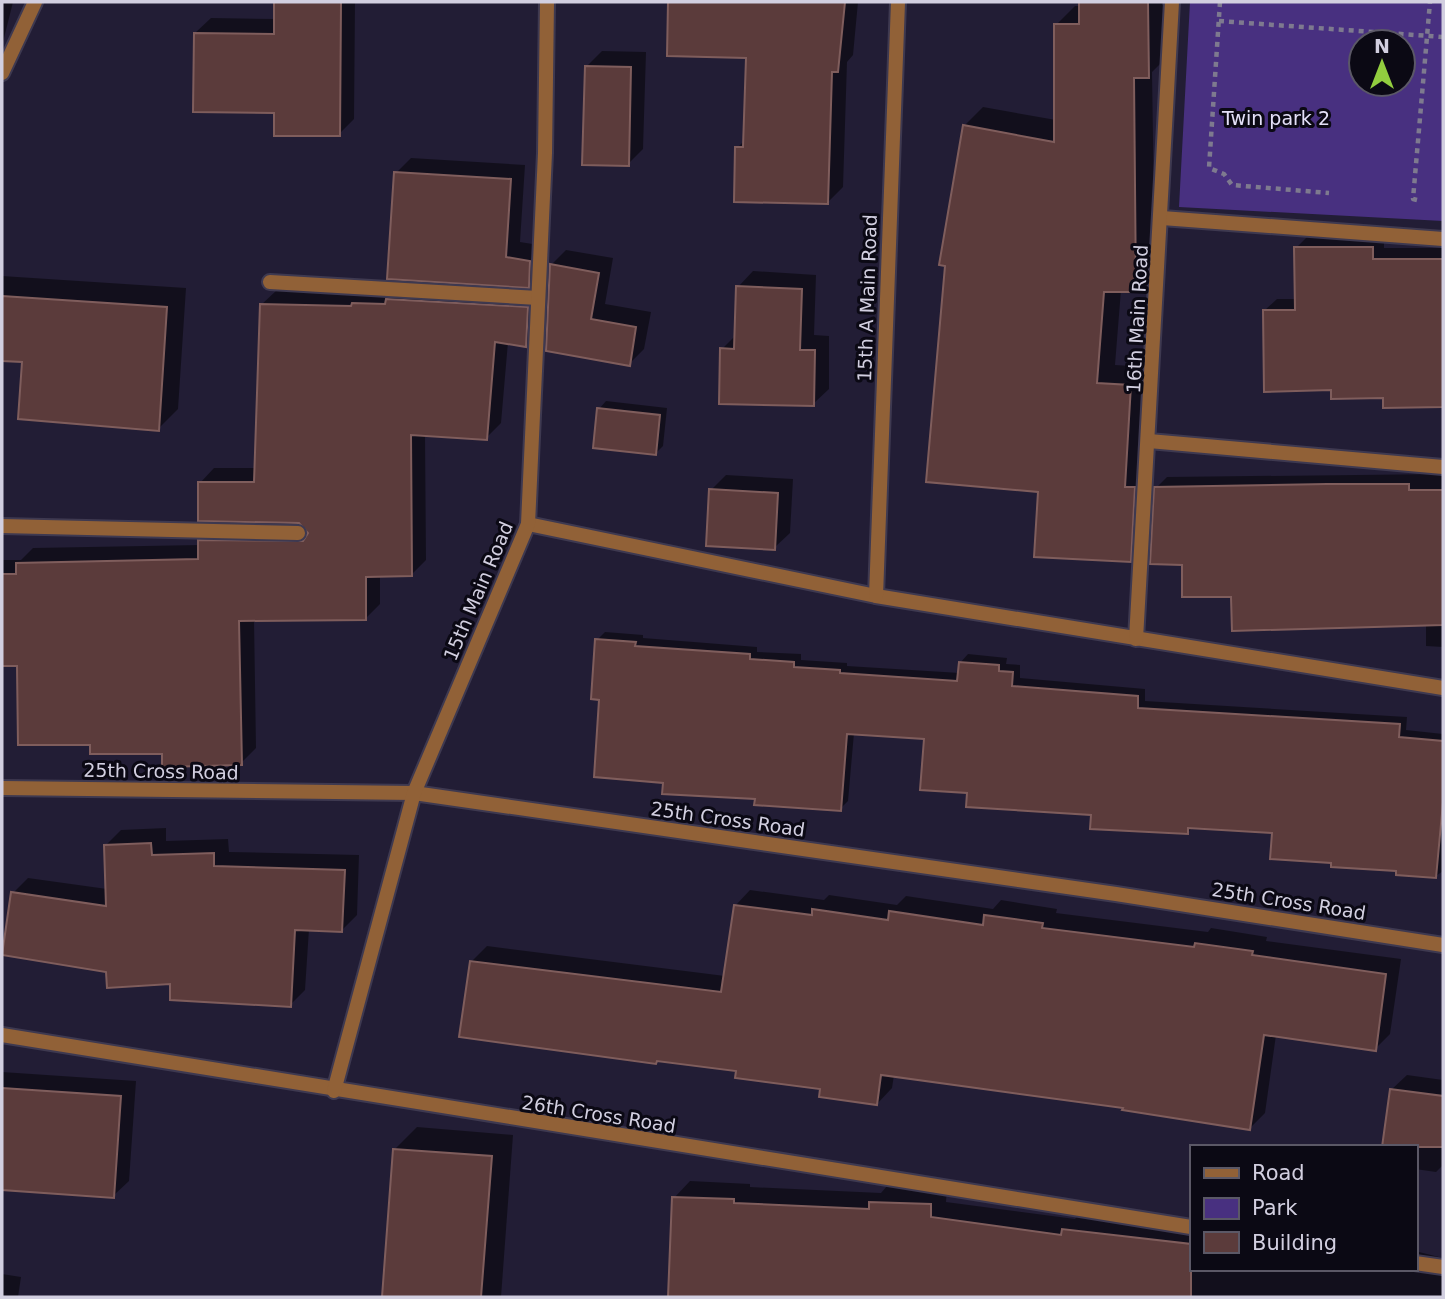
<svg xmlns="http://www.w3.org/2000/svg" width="1445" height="1299" font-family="'DejaVu Sans',sans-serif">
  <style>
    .green { fill: #483080; fill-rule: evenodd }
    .shadow { fill: #0007 }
    .building { fill: #5b3b3b; stroke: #7f5d5c; stroke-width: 2 }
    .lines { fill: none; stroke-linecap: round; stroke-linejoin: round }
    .street-casing { stroke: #3e3950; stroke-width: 18 }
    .path { stroke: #7e7a8f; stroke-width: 4.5; stroke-dasharray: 5 5; stroke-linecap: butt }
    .street { stroke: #916137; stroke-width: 14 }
    .labels { text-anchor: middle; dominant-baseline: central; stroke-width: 6; stroke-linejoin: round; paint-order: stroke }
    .park-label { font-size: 19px; fill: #e4e0f8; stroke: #0b0914 }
    .street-label { font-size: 19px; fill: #d2cfe0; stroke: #0b0914 }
  </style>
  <rect width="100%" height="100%" fill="#221d35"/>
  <path class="green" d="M1190,2H1443V221L1179,207ZM1361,42H1403V84H1361Z"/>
  <g class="shadow">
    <polygon points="2,2 13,2 2,46"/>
    <polygon points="276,2 355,2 354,119 339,134 276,112 195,33 211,18 276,19"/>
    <polygon points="670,2 858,2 853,55 847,62 843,187 828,202 737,148 745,140 748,57 669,55"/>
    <polygon points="1081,2 1162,2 1162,5 1166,5 1167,57 1152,72 1155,271 1136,290 1121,290 1115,365 1149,367 1143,469 1153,469 1149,542 1130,561 1040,490 964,126 983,107 1056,120 1056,25 1075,6 1081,6"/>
    <polygon points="602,51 646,52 643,149 628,164 587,66"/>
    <polygon points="411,158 525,165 520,242 545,246 544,271 528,286 396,173"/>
    <polygon points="1308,236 1384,236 1384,248 1443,248 1443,405 1385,406 1385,396 1332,388 1265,310 1277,299 1297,299 1296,248"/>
    <polygon points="566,250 613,258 605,304 651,312 644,349 629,364 547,349 551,265"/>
    <polygon points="753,271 816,275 814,335 829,336 829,389 813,404 722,349 736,335 738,287"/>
    <polygon points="2,276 186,288 178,409 158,429 24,361 2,359"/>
    <polygon points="277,290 542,293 541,331 526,346 508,342 501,423 486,438 425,434 426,560 411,575 380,575 380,604 365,619 254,619 256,748 241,763 92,743 19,664 2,664 2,560 21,560 33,548 200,545 200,541 214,526 309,528 299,522 200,483 214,468 256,468 262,304"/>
    <polygon points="606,401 667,408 663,446 656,453 599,409"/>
    <polygon points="1443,474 1443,647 1426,646 1426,623 1233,595 1184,564 1156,488 1167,477"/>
    <polygon points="726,475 793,479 790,533 774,548 711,490"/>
    <polygon points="605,632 643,635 643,638 757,647 757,652 801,654 801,660 847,663 847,666 960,673 960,663 968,654 1007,658 1006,664 1020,665 1020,678 1145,689 1145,701 1407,717 1406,730 1443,734 1443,871 1436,876 1398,869 1274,831 1194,826 1187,833 969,792 926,737 854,733 848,801 840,809 665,781 601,698 597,640"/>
    <polygon points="166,828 166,841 228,839 229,852 359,855 357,915 342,930 309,929 305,990 290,1005 108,970 13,893 28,878 107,889 106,845 121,830"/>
    <polygon points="750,890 824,900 829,895 897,905 906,896 993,909 1001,900 1057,909 1056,913 1208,932 1211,928 1267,937 1266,941 1401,959 1390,1034 1375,1049 1276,1035 1265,1113 1250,1128 1125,1106 894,1075 892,1088 877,1104 738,1070 472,961 487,946 725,976 735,906"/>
    <polygon points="2,1072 136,1081 129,1181 113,1196 2,1188"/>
    <polygon points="1407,1075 1443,1080 1443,1165 1436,1172 1415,1169 1415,1147 1391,1090"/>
    <polygon points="417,1127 513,1135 501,1297 384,1297 395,1149"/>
    <polygon points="690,1181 750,1184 750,1187 881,1193 887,1186 947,1188 946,1202 1075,1219 1080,1213 1177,1224 1184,1217 1191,1218 1191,1269 1415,1269 1415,1251 1443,1258 1443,1297 670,1297 674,1198"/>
    <polygon points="2,1274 21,1277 18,1297 2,1297"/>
  </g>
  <g class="building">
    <polygon points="274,2 341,2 340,136 274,136 274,113 193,112 194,33 274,34"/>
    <polygon points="668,2 845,2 838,72 832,72 828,204 734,202 735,147 743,147 746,58 667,56"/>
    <polygon points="1079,2 1148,2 1149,78 1134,78 1136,292 1104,292 1097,383 1131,385 1125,487 1135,487 1131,562 1034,557 1038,492 926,482 945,266 939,265 963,125 1054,142 1054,24 1079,24"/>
    <polygon points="585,66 631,67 629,166 582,165"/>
    <polygon points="394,172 511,179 506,257 530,261 529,288 387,279"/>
    <polygon points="1294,247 1373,247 1373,259 1443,259 1443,407 1383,408 1383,398 1331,399 1331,390 1264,392 1263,310 1295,310"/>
    <polygon points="550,264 599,273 591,319 636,327 630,366 546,351"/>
    <polygon points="736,286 802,289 800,350 815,350 814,406 719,404 720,348 734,349"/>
    <polygon points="2,296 167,307 159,431 18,419 22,362 2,361"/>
    <polygon points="386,299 528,307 526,347 495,342 487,440 411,435 412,576 366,577 366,620 239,621 242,765 162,767 162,754 90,754 90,745 18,745 17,666 2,666 2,574 16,574 16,563 198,559 198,540 303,541 308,533 299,523 198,521 198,482 254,482 260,304 351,306 352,303 385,304"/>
    <polygon points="597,408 660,415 656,455 593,448"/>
    <polygon points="1327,484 1409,484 1409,490 1443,490 1443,625 1232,631 1231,597 1182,597 1182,565 1150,564 1154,487"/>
    <polygon points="709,489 778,493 775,550 706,546"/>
    <polygon points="595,639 636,642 635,646 750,654 750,659 794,662 794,667 840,670 840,673 957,681 959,662 999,665 999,671 1013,672 1012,686 1138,696 1138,708 1400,724 1399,737 1443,741 1443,802 1436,878 1396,875 1396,871 1331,867 1331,863 1270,859 1272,833 1188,828 1188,834 1090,829 1091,815 966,807 967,793 920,790 924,739 847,734 841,811 754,805 755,799 662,794 663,783 594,777 599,700 591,699"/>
    <polygon points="151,843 152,855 214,853 214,866 345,870 342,932 295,930 291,1007 170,1000 170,984 107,988 106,972 2,955 11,892 106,906 104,845"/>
    <polygon points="734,905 812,915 812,909 888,920 889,911 983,925 984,915 1043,923 1042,928 1194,947 1195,943 1253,951 1252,955 1386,974 1376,1051 1264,1035 1250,1130 1122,1110 1123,1108 881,1075 877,1105 819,1097 820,1089 735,1078 736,1071 657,1061 656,1064 459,1037 470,961 721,992"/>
    <polygon points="2,1088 121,1096 114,1198 2,1190"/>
    <polygon points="1390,1089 1443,1096 1443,1147 1382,1147"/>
    <polygon points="393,1149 492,1156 481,1297 382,1297"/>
    <polygon points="672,1197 734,1199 734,1203 869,1209 869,1202 931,1204 931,1217 1061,1235 1062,1229 1191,1244 1191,1297 668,1297"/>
  </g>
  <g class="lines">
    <defs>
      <g id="street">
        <polyline points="2,73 35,2"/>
        <polyline points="1162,218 1443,239"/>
        <polyline points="270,282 538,298"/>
        <polyline points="1149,441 1443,467"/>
        <polyline points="528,524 876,596 1443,688"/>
        <polyline points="2,526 298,533"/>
        <polyline points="876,596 898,2"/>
        <polyline points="1136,639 1172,2"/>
        <polyline points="2,788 414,793 1116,894 1443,945"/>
        <polyline points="2,1035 1191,1227"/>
        <polyline points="334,1091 414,793 528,524 545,153 547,2"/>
        <polyline points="1415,1263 1443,1267"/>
      </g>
    </defs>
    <use href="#street" class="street-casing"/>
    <g class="path">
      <polyline points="1220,2 1209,168 1224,174 1232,185 1329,193"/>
      <polyline points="1219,21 1443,37"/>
      <polyline points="1417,200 1413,199 1430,2"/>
    </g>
    <use href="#street" class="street"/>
  </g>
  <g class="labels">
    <g class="park-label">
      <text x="1276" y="118">Twin park 2</text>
    </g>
    <g class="street-label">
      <text transform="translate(867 298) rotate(-88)">15th A Main Road</text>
      <text transform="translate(1137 319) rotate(-87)">16th Main Road</text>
      <text transform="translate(478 591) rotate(-67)">15th Main Road</text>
      <text transform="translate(161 771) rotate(1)">25th Cross Road</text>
      <text transform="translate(728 819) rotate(8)">25th Cross Road</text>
      <text transform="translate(1289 901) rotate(9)">25th Cross Road</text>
      <text transform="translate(599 1114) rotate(9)">26th Cross Road</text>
    </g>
  </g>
  <rect width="1445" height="1299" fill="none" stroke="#d2cfe0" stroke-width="7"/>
  <rect x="1190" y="1145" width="228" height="126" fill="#0b0914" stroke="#5b5866" stroke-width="2"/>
  <rect x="1204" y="1168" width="35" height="10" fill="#916137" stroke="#5b5866" stroke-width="2"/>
  <text x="1252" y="1180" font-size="21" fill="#d2cfe0">Road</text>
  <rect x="1204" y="1198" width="35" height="21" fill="#483080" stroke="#5b5866" stroke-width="2"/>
  <text x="1252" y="1215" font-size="21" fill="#d2cfe0">Park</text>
  <rect x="1204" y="1232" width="35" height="21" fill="#5b3b3b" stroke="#5b5866" stroke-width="2"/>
  <text x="1252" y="1250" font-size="21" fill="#d2cfe0">Building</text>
  <g transform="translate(1382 63)"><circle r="33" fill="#0b0914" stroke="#5b5866" stroke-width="2"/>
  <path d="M0-5L12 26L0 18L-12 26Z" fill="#92cd3f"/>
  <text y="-10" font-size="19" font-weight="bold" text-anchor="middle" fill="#d2cfe0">N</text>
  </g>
</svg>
